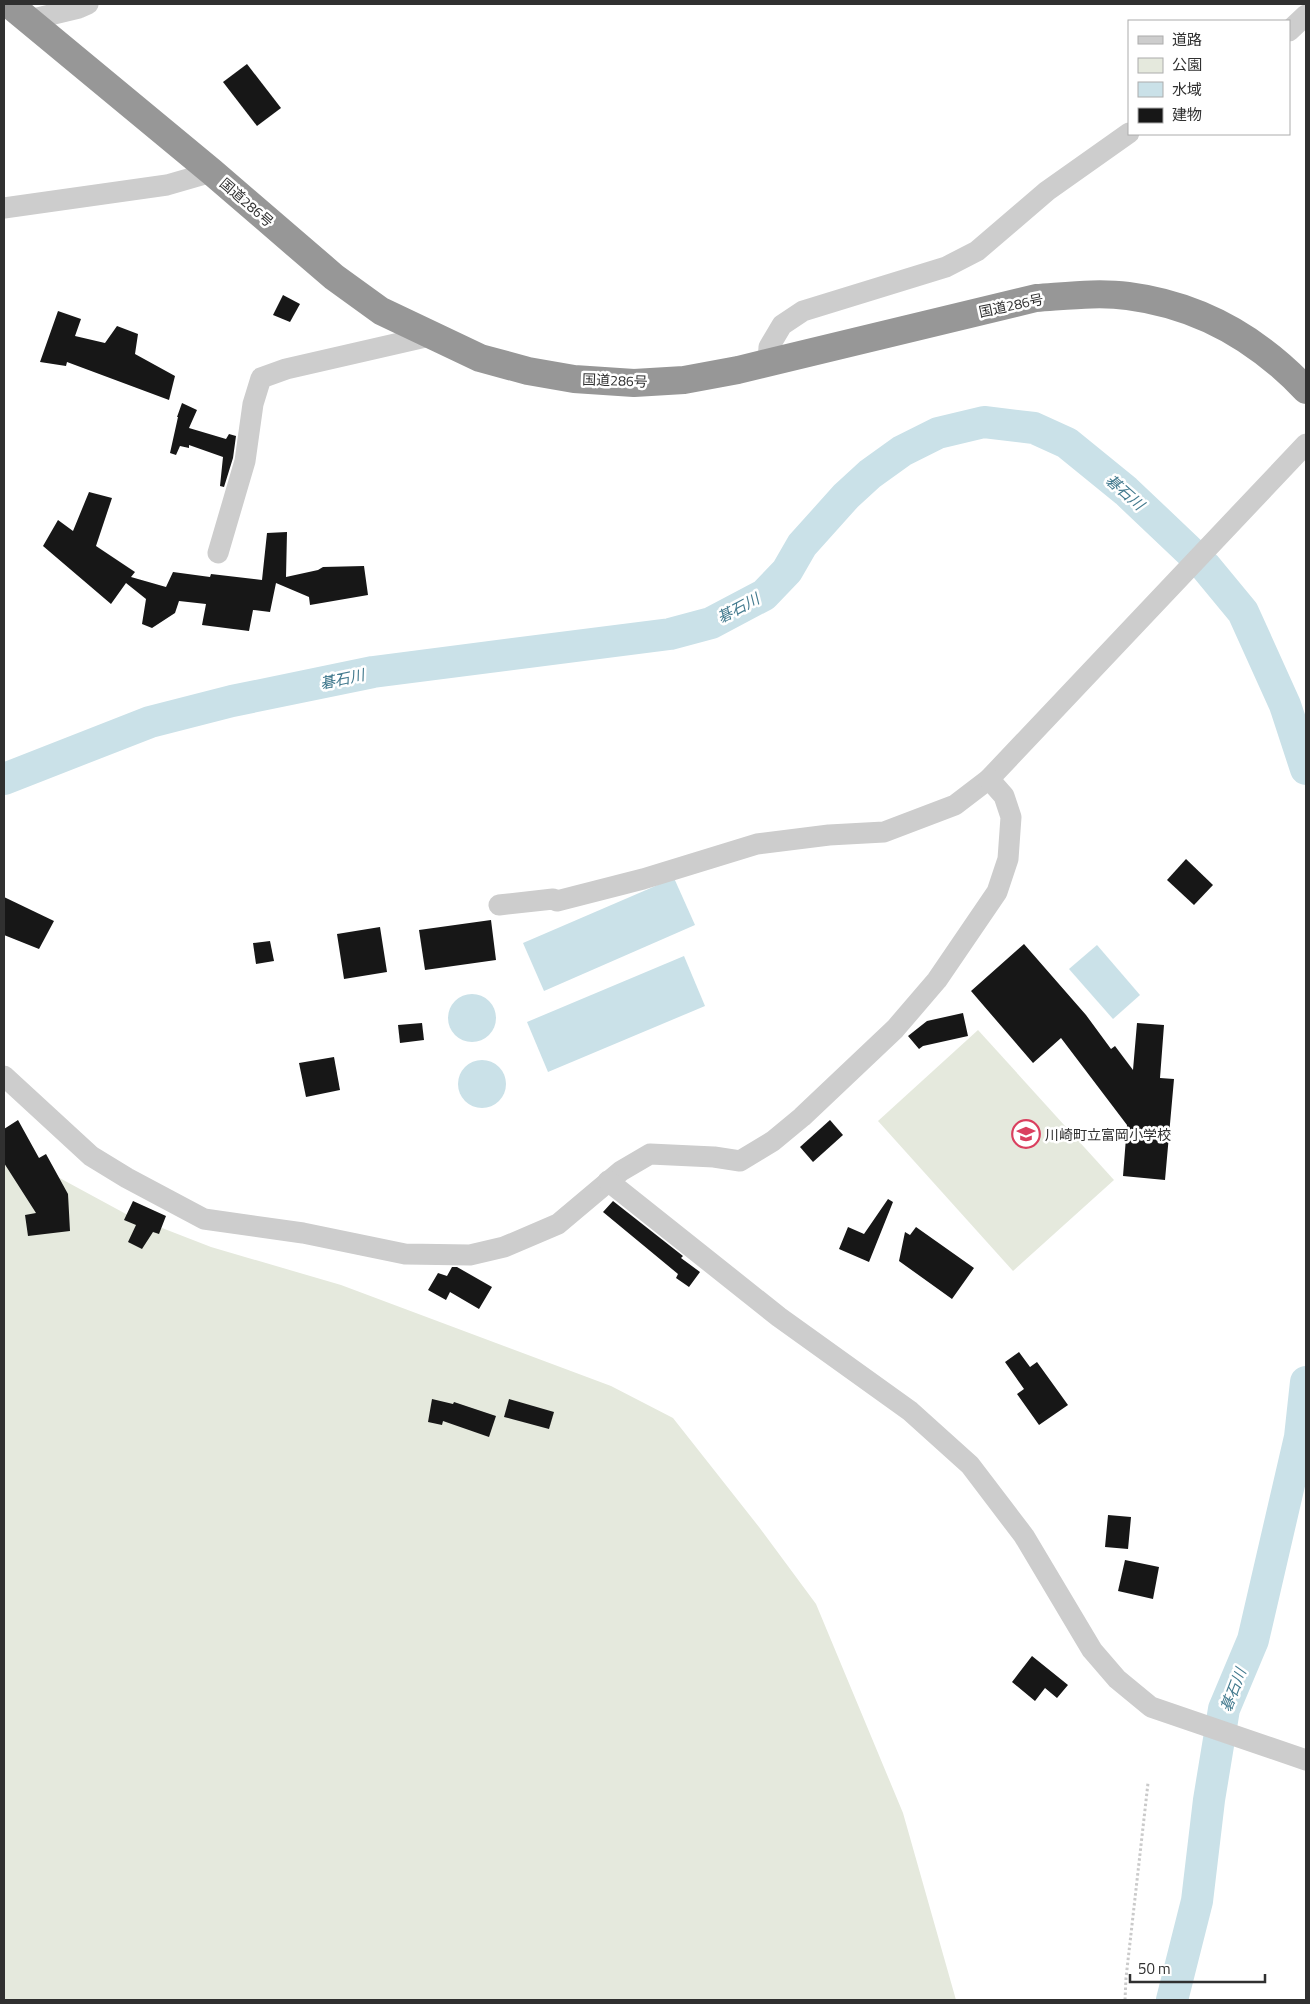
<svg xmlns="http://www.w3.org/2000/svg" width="1310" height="2004" font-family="'Titillium Web','Noto Sans JP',sans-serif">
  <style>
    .green { fill: #e5e9dd }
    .water { fill: #cae1e8 }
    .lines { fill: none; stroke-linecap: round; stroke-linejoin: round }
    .river { stroke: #cae1e8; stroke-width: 32 }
    .building { fill: #171717 }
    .path { stroke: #cacaca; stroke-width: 3; stroke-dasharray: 2.5 2.5; stroke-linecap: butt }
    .minor { stroke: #cdcdcd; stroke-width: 21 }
    .highway { stroke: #979797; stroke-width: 28 }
    .labels { text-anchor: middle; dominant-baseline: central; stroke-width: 5; stroke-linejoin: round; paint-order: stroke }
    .street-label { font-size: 14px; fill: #303030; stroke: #fff }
    .poi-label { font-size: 14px; fill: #303030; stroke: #fff; text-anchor: start }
    .water-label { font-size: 15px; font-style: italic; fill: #437a8e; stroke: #fff }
  </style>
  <rect width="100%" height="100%" fill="#fff"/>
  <g class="green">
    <polygon points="978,1030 1114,1180 1013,1271 878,1121"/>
    <polygon points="4,1140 43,1169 126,1214 211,1247 341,1285 611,1386 673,1418 759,1527 816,1604 903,1813 956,2000 4,2000"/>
  </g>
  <g class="water">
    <polygon points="674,878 695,925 544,991 523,943"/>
    <polygon points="1097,945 1140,995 1113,1019 1069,969"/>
    <polygon points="684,956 705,1006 548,1072 527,1022"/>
    <circle cx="472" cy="1018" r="24"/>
    <circle cx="482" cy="1084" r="24"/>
  </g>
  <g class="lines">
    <g class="river">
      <polyline points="4,779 150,722 232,701 373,672 670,634 711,623 764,595 787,571 802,545 846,496 870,474 902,451 938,433 984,422 1034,428 1067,443 1126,491 1205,566 1243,612 1285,705 1306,769"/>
      <polyline points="1172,2000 1197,1901 1209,1800 1224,1709 1253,1640 1300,1437 1306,1382"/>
    </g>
  </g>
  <g class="building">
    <polygon points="247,64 281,108 257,126 223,82"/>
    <polygon points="283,295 300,304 290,322 273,315"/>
    <polygon points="58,311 81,319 75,336 105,343 117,326 138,334 135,354 175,376 169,400 67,362 66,366 40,362"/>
    <polygon points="182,403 197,410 189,428 226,439 229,434 236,436 233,458 224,487 220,486 223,457 189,445 189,448 180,446 176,455 170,453 178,417 177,417"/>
    <polygon points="89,492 112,498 96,546 135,572 131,577 166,587 173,572 210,577 211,574 262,580 267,533 287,532 286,577 318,570 323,567 364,566 368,595 310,605 309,597 276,583 270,612 253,610 249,631 202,625 206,604 179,601 175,613 152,628 142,624 146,599 126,583 111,604 43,546 58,520 73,531"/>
    <polygon points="1186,859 1213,885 1194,905 1167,880"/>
    <polygon points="4,897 54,921 39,949 4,935"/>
    <polygon points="491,920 496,960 425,970 419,930"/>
    <polygon points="380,927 387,972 344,979 337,934"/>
    <polygon points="270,941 274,961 256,964 253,943"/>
    <polygon points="1024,944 1086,1015 1111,1049 1115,1046 1133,1070 1137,1023 1164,1025 1160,1078 1174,1079 1165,1180 1123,1176 1127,1125 1061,1038 1033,1063 971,991"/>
    <polygon points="963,1013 968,1036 923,1046 919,1049 908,1036 927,1021"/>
    <polygon points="422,1023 424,1040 400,1043 398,1025"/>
    <polygon points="334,1057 340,1090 306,1097 299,1063"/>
    <polygon points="18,1120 39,1158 46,1154 68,1194 70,1231 28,1236 25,1215 36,1213 4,1163 4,1129"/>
    <polygon points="830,1120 843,1135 813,1162 800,1147"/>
    <polygon points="888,1199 893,1202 869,1262 839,1249 848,1227 864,1234"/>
    <polygon points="133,1201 166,1216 159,1234 153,1232 142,1249 128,1242 136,1225 124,1220"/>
    <polygon points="613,1201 683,1256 681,1258 700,1272 689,1287 676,1278 678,1274 603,1212"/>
    <polygon points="916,1227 974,1268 952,1299 899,1261 905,1232 910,1235"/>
    <polygon points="452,1267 457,1267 492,1287 479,1309 450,1292 446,1300 428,1290 438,1273 447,1276"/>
    <polygon points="1019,1352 1030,1367 1037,1362 1068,1405 1039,1425 1017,1394 1024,1389 1005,1362"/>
    <polygon points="432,1399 453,1404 454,1402 496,1416 489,1437 443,1421 442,1425 428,1422"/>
    <polygon points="509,1399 554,1412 549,1429 504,1417"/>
    <polygon points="1108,1515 1131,1517 1128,1549 1105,1547"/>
    <polygon points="1125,1560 1159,1567 1153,1599 1118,1591"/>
    <polygon points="1032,1656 1068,1685 1057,1698 1045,1688 1035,1701 1012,1682"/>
  </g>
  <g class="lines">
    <polyline class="path" points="1125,2000 1126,1978 1148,1783"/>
    <g class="minor">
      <polyline points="29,20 79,8 88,4"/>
      <polyline points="1289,31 1306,15"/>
      <polyline points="4,208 167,185 212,172"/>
      <polyline points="768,363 769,347 782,325 803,311 946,267 977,251 1047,191 1129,133"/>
      <polyline points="218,553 245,461 253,404 261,378 286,369 430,336"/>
      <polyline points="499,905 553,899 557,901 643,879 757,844 829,835 884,832 955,805 989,779 1306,444"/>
      <polyline points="4,1076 91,1156 127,1178 204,1219 303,1233 405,1254 470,1255 504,1247 558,1224 621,1171 650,1154 714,1157 740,1161 773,1141 802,1117 895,1029 937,980 997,892 1008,859 1011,817 1004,796 989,779"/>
      <polyline points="608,1181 779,1317 910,1411 970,1465 1024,1536 1092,1650 1117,1679 1151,1707 1306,1760"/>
    </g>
    <path class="highway" d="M9,4L212,172L334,277L381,311L480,358L528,371L574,379L634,383L684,380L738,370L1036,298C1067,296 1098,292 1128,296C1198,305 1258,339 1306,390"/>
  </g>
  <defs>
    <symbol id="school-ring" viewBox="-11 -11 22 22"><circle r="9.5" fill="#fff" stroke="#da405f" stroke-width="1.5"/><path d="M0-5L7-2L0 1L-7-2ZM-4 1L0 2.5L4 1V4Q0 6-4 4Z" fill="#da405f"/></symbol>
  </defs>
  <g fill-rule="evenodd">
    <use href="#school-ring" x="1010" y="1118" width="32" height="32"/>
  </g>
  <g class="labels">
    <g class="street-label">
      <text transform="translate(247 202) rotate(41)">国道286号</text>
      <text transform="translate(1011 305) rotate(-12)">国道286号</text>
      <text transform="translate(615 380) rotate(2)">国道286号</text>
    </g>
    <g class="poi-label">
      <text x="1045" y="1134">川崎町立富岡小学校</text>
    </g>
    <g class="water-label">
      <text transform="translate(1125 492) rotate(41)">碁石川</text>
      <text transform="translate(738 608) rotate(-28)">碁石川</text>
      <text transform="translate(342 679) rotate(-12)">碁石川</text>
      <text transform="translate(1233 1690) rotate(-69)">碁石川</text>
    </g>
  </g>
  <rect width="1310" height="2004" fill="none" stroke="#303030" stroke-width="10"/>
  <rect x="1128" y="20" width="162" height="115" fill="#ffffff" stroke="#acacac"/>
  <rect x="1138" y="36" width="25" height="8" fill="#cdcdcd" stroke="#acacac"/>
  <text x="1172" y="45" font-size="15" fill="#303030">道路</text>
  <rect x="1138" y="58" width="25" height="15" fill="#e5e9dd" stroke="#acacac"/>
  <text x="1172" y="70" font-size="15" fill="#303030">公園</text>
  <rect x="1138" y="82" width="25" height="15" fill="#cae1e8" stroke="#acacac"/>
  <text x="1172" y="95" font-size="15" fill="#303030">水域</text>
  <rect x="1138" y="108" width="25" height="15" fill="#171717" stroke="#acacac"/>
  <text x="1172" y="120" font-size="15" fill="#303030">建物</text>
  <path d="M1130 1974v8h135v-8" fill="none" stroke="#303030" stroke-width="2.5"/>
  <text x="1138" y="1974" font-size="15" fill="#303030" stroke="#ffffff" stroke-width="4" paint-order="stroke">50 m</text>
</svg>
